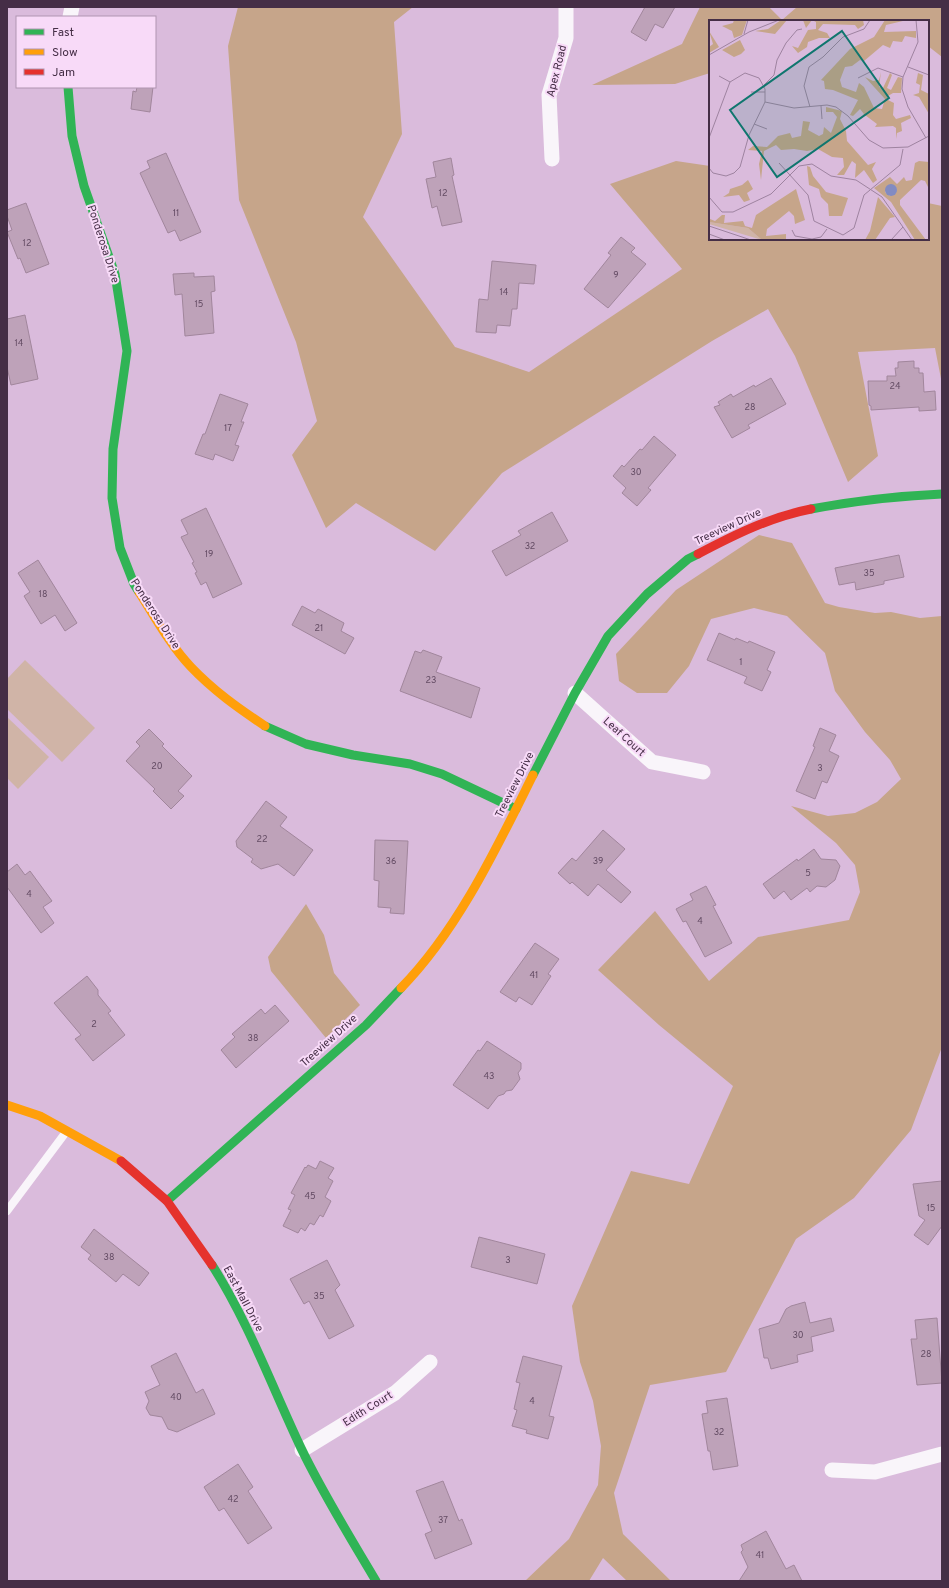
<svg xmlns="http://www.w3.org/2000/svg" width="949" height="1588" font-family="Overpass,sans-serif">
  <style>
    .green { fill: #d0b4a7 }
    .forest { fill: #c6a58a }
    .building { fill: #bea2b9; stroke: #a1869c }
    .lines { fill: none; stroke-linecap: round; stroke-linejoin: round }
    .lane { stroke: #f9f5fa; stroke-width: 8 }
    .street { stroke: #f9f5fa; stroke-width: 15 }
    .fast { stroke: #30b455; stroke-width: 9 }
    .slow { stroke: #ff9f0a; stroke-width: 9 }
    .jam { stroke: #e5322d; stroke-width: 9 }
    .labels { text-anchor: middle; dominant-baseline: central; stroke-width: 4; stroke-linejoin: round; paint-order: stroke }
    .number-label { font-size: 9px; fill: #634b63 }
    .street-label { font-size: 11px; fill: #452e46; stroke: #f8daf8 }
    .inset-road { fill: none; stroke: #9e83a0; stroke-width: 1 }
    .view { fill: #0f766e; fill-opacity: 0.15; stroke: #0f766e; stroke-width: 2 }
    .inset-edge { fill: none; stroke: #452e46; stroke-width: 2 }
  </style>
  <rect width="100%" height="100%" fill="#dabbdc"/>
  <g class="green">
    <polygon points="25,660 95,728 62,762 7,709 7,679"/>
    <polygon points="7,717 49,757 18,789 7,778"/>
  </g>
  <g class="forest">
    <polygon points="238,7 413,7 394,22 402,134 363,217 455,347 529,372 682,269 610,184 676,161 710,166 710,239 928,239 928,203 942,206 942,384 935,348 858,352 878,456 848,482 795,356 768,309 712,341 502,473 435,551 356,503 326,528 292,455 317,421 296,342 239,200 228,46"/>
    <polygon points="700,7 769,7 782,20 797,7 940,7 942,9 942,57 928,46 928,21 710,21 710,73 675,84 592,85 682,44"/>
    <polygon points="759,535 792,543 825,603 839,607 875,613 891,612 920,618 942,616 942,1047 911,1130 854,1198 796,1239 726,1372 650,1385 614,1493 623,1534 671,1581 627,1581 603,1558 589,1581 525,1581 569,1539 598,1485 601,1446 593,1401 580,1362 572,1306 631,1171 689,1184 733,1086 659,1025 598,970 655,911 709,981 758,937 849,920 860,892 855,865 836,843 791,806 828,816 855,813 877,802 901,779 890,760 865,732 835,691 825,653 787,616 754,608 711,619 689,666 667,693 637,693 619,681 616,654 676,590"/>
    <polygon points="306,904 324,935 334,973 360,1005 326,1038 271,971 268,957"/>
  </g>
  <g class="building">
    <polygon points="645,7 675,7 663,28 655,24 646,41 631,32"/>
    <polygon points="137,87 153,87 150,112 131,109 133,91 136,92"/>
    <polygon points="166,153 201,232 180,241 175,230 168,233 140,173 150,168 147,161"/>
    <polygon points="451,158 454,175 452,176 462,222 442,226 437,206 432,208 426,179 436,177 433,162"/>
    <polygon points="26,203 49,264 26,273 20,258 18,259 7,232 12,230 7,216 7,210"/>
    <polygon points="621,237 635,248 631,252 646,264 608,308 584,289 611,255 608,253"/>
    <polygon points="492,261 536,265 534,284 519,283 517,309 512,309 510,326 497,325 496,333 476,332 479,299 488,300"/>
    <polygon points="194,273 194,277 214,276 215,291 211,292 214,333 185,336 182,294 175,295 173,274"/>
    <polygon points="25,315 38,379 11,385 7,367 7,319"/>
    <polygon points="914,361 914,368 919,368 919,373 923,373 924,392 935,391 936,410 919,411 919,407 871,410 871,406 869,405 868,381 887,381 887,376 896,376 895,368 898,368 898,362"/>
    <polygon points="771,378 786,404 748,425 750,428 732,438 714,407 720,405 718,402 731,394 733,397 754,385 755,387"/>
    <polygon points="220,394 248,404 241,422 244,422 235,445 239,446 233,461 215,454 213,460 195,454 203,434 205,434"/>
    <polygon points="654,436 676,455 648,488 651,490 637,506 622,493 626,488 613,476 622,465 624,467 640,449 642,450"/>
    <polygon points="206,508 242,584 213,598 206,582 201,585 195,573 197,572 192,563 194,562 181,537 188,534 181,520"/>
    <polygon points="552,512 568,541 506,576 492,551 521,535 518,531"/>
    <polygon points="899,555 904,577 884,581 884,584 856,590 855,582 839,585 835,568"/>
    <polygon points="38,560 77,623 65,631 55,615 41,624 24,596 30,592 18,573"/>
    <polygon points="302,606 315,613 318,609 344,623 341,631 354,638 345,654 292,625"/>
    <polygon points="719,633 735,640 736,638 748,643 749,641 775,652 767,670 771,672 762,691 744,683 747,677 707,660"/>
    <polygon points="423,650 442,657 436,672 480,688 471,718 400,691 415,651 421,653"/>
    <polygon points="820,728 836,735 829,751 839,756 827,783 822,781 815,799 796,791 815,747 813,746"/>
    <polygon points="149,729 164,744 162,746 192,776 178,791 184,796 171,809 153,791 155,789 126,761 140,746 136,742"/>
    <polygon points="266,801 287,817 280,826 313,850 294,876 278,864 261,869 251,862 253,859 237,847 236,841"/>
    <polygon points="603,830 625,849 606,870 631,892 621,903 598,884 588,896 572,882 570,884 558,873 572,858 576,861"/>
    <polygon points="375,840 408,841 404,914 390,913 391,908 378,907 379,881 374,880"/>
    <polygon points="814,849 821,859 836,860 840,866 835,880 826,887 817,886 810,892 807,888 791,900 784,891 774,899 763,884 797,859 798,861"/>
    <polygon points="17,864 25,875 30,871 52,901 43,907 54,923 41,933 7,887 7,872"/>
    <polygon points="706,886 716,905 713,906 732,943 705,957 686,921 683,922 676,909 693,900 690,894"/>
    <polygon points="535,943 559,959 548,974 551,976 532,1005 519,997 516,1002 500,992"/>
    <polygon points="87,976 98,990 98,995 111,1011 108,1013 125,1035 93,1061 75,1039 81,1035 54,1003"/>
    <polygon points="275,1005 289,1021 236,1068 221,1050 235,1037 232,1034 261,1009 265,1014"/>
    <polygon points="487,1041 521,1063 521,1069 518,1073 520,1079 512,1090 506,1091 504,1094 498,1096 488,1109 453,1085 478,1050 480,1051"/>
    <polygon points="320,1161 334,1168 328,1178 333,1181 325,1197 331,1201 323,1217 320,1215 314,1225 310,1223 305,1231 301,1228 298,1233 283,1226 291,1210 288,1209 295,1195 291,1193 305,1167 306,1168 308,1165 316,1169"/>
    <polygon points="942,1181 942,1226 928,1245 914,1235 925,1220 919,1216 913,1184"/>
    <polygon points="94,1229 149,1273 139,1286 123,1274 116,1282 88,1259 91,1255 81,1247"/>
    <polygon points="479,1237 545,1254 537,1284 471,1267"/>
    <polygon points="327,1260 340,1285 335,1290 354,1326 329,1339 309,1301 304,1304 290,1279"/>
    <polygon points="805,1302 810,1323 831,1318 834,1331 811,1337 813,1351 797,1355 798,1362 771,1369 768,1358 764,1358 759,1329 779,1323 786,1309 791,1306"/>
    <polygon points="937,1318 942,1383 917,1385 911,1339 917,1339 915,1320"/>
    <polygon points="176,1353 196,1393 203,1389 215,1414 177,1432 168,1429 162,1417 150,1415 146,1408 149,1401 145,1392 160,1385 151,1366"/>
    <polygon points="523,1356 562,1366 549,1416 554,1417 548,1439 526,1433 527,1430 512,1426 517,1410 514,1409 520,1383 516,1382"/>
    <polygon points="727,1398 738,1466 713,1470 710,1451 708,1451 702,1414 708,1413 706,1401"/>
    <polygon points="238,1464 253,1487 248,1491 272,1528 248,1544 224,1508 219,1511 204,1487"/>
    <polygon points="443,1481 459,1521 462,1519 472,1544 435,1559 425,1534 432,1531 416,1491"/>
    <polygon points="766,1531 786,1569 794,1565 802,1581 739,1581 748,1567 741,1552 743,1550 741,1545"/>
  </g>
  <g class="lines">
    <polyline class="lane" points="7,1211 66,1132"/>
    <g class="street">
      <polyline points="70,17 72,7"/>
      <polyline points="552,159 549,95 566,38 566,7"/>
      <polyline points="575,693 652,762 703,772"/>
      <polyline points="302,1450 395,1393 430,1362"/>
      <polyline points="832,1470 875,1472 942,1454"/>
    </g>
    <g class="fast">
      <polyline points="68,87 72,136 84,186 115,274 127,351 113,449 112,498 120,548 134,584 139,592"/>
      <path d="M811,509C854,501 898,496 942,494"/>
      <polyline points="265,726 306,744 353,755 410,764 442,774 516,809"/>
      <polyline points="533,775 575,693 608,636 647,594 688,559 698,554"/>
      <polyline points="167,1201 366,1025 401,988"/>
      <path d="M212,1265C248,1321 273,1389 301,1448C323,1494 350,1537 376,1581"/>
    </g>
    <g class="slow">
      <path d="M139,592C155,617 170,645 191,667C214,691 238,708 265,726"/>
      <path d="M401,988C458,930 497,847 533,775"/>
      <polyline points="7,1105 40,1116 121,1161"/>
    </g>
    <g class="jam">
      <path d="M698,554C734,535 770,517 811,509"/>
      <polyline points="121,1161 167,1201 212,1265"/>
    </g>
  </g>
  <g class="labels">
    <g class="number-label">
      <text x="443" y="193">12</text>
      <text x="176" y="213">11</text>
      <text x="27" y="243">12</text>
      <text x="616" y="275">9</text>
      <text x="504" y="292">14</text>
      <text x="199" y="304">15</text>
      <text x="19" y="343">14</text>
      <text x="895" y="386">24</text>
      <text x="750" y="407">28</text>
      <text x="228" y="428">17</text>
      <text x="636" y="472">30</text>
      <text x="530" y="546">32</text>
      <text x="209" y="554">19</text>
      <text x="869" y="573">35</text>
      <text x="43" y="594">18</text>
      <text x="319" y="628">21</text>
      <text x="741" y="662">1</text>
      <text x="431" y="680">23</text>
      <text x="157" y="766">20</text>
      <text x="820" y="768">3</text>
      <text x="262" y="839">22</text>
      <text x="391" y="861">36</text>
      <text x="598" y="861">39</text>
      <text x="808" y="873">5</text>
      <text x="29" y="894">4</text>
      <text x="700" y="921">4</text>
      <text x="534" y="975">41</text>
      <text x="94" y="1024">2</text>
      <text x="253" y="1038">38</text>
      <text x="489" y="1076">43</text>
      <text x="310" y="1196">45</text>
      <text x="931" y="1208">15</text>
      <text x="109" y="1257">38</text>
      <text x="508" y="1260">3</text>
      <text x="319" y="1296">35</text>
      <text x="798" y="1335">30</text>
      <text x="926" y="1354">28</text>
      <text x="176" y="1397">40</text>
      <text x="532" y="1401">4</text>
      <text x="719" y="1432">32</text>
      <text x="233" y="1499">42</text>
      <text x="443" y="1520">37</text>
      <text x="760" y="1555">41</text>
    </g>
    <g class="street-label">
      <text transform="translate(557 71) rotate(-76)">Apex Road</text>
      <text transform="translate(103 244) rotate(72)">Ponderosa Drive</text>
      <text transform="translate(728 527) rotate(-25)">Treeview Drive</text>
      <text transform="translate(155 614) rotate(57)">Ponderosa Drive</text>
      <text transform="translate(624 737) rotate(42)">Leaf Court</text>
      <text transform="translate(515 785) rotate(-63)">Treeview Drive</text>
      <text transform="translate(329 1041) rotate(-42)">Treeview Drive</text>
      <text transform="translate(243 1299) rotate(62)">East Mall Drive</text>
      <text transform="translate(368 1409) rotate(-32)">Edith Court</text>
    </g>
  </g>
  <g transform="translate(709 20)">
    <rect width="220" height="220" fill="#dabbdc"/>
    <path d="M0,202L39,208L53,220L0,204Z" fill="#d0b4a7"/>
    <path d="M25,0H38L33,15L25,18L23,11L13,6L24,3ZM72,0H78L66,14L46,11L59,9ZM94,0H154L155,5L149,9L146,5L114,4L109,10L118,13L121,18H110L99,22L98,27L89,33L83,26L89,28L99,10L107,9V2L103,0L97,8ZM176,0H198L177,5L175,12L207,11V18L196,16L193,22L184,21L181,28L174,25L155,41L151,40L143,46L136,47L131,60L133,67L147,72L150,63L155,67L165,88L173,89L176,79L156,57L164,61L170,60L172,52L170,67L174,68L181,53L183,55L178,68L182,70L189,57L193,58L192,73H184L179,76V80L185,83L184,95L187,99L201,95L202,98L192,103L193,111L188,113L187,119V108L184,106L166,107L168,104L156,95L148,102L155,94L151,89L144,96L141,95L149,80L124,70L116,69L115,61L112,60L141,29L165,17ZM0,11L10,27L0,33V27L4,24ZM31,20L36,30L32,34L25,37L13,30ZM209,53L214,55L212,70L220,74V94L210,77L204,75L210,73L211,65L207,63ZM117,87L133,91L131,99L137,111L138,121L159,145L167,142L163,149L168,160L164,163L155,150L146,158L147,144L143,141L135,155H128L135,147L134,138L123,137L109,129L98,131L85,129L72,130L67,125L55,131L52,160L50,144L53,131L39,130L44,126L58,127L69,116L81,113L83,118L92,116L94,101L101,102L99,110L110,116L114,114L115,107L122,113L128,97L124,92H117ZM210,141L220,142V169L216,161L212,160L191,180V185L217,220H206L182,182L165,168L181,157L188,164L195,157L197,161L203,160L206,143ZM181,165L186,166L188,170L181,176L176,172ZM98,146L101,147L104,156L117,172L139,178L133,196H120L119,184L112,177L110,169L100,165ZM39,160L44,169L38,173L41,180L35,182L30,175L14,177L20,173L21,169L33,165ZM87,169L96,200L86,204L85,196L80,191L58,209L57,216L77,214V220H53L39,208L0,202V194L1,199L6,201L13,195H16L15,203L34,201L36,206L43,208L47,195ZM169,177L186,197L181,198L166,220H156L161,211Z" fill="#c6a58a" fill-rule="evenodd"/>
    <path d="M176 170a6 6 0 1 1 12 0a6 6 0 1 1-12 0Z" fill="#828bc2"/>
    <path class="inset-road" d="M207,0L209,22L194,57L193,69L199,87L217,118M35,14L39,0M0,35L40,12L70,0M199,47L220,55M10,56L21,62M149,58L169,48L194,57M55,65L65,55L68,40L77,23L88,10L93,9M42,72H56M56,82L85,88L118,85L127,87L139,96L160,120L174,128L199,127L220,116M112,86L113,99M101,87L95,66L100,47L114,37L134,17L155,9L161,0M45,104L58,109M0,118L21,62L36,53L50,58L56,69V82L40,115L31,147L25,153L17,156L4,153L0,148M70,143L99,175L105,201L134,215L145,208L155,175L191,145L194,129M0,177L13,192H24L62,174L90,146L103,144L122,156L147,160L173,177L203,220M0,206L42,220M83,210L86,216L103,219L112,217L118,209M0,214L16,220M182,220L194,207"/>
    <path class="view" d="M133,11L180,78L68,157L21,90Z"/>
    <rect width="220" height="220" class="inset-edge"/>
  </g>
  <rect width="949" height="1588" fill="none" stroke="#452e46" stroke-width="16"/>
  <rect x="16" y="16" width="140" height="72" fill="#f8daf8" stroke="#b095b1"/>
  <rect x="24" y="29" width="20" height="6" fill="#30b455" stroke="#b095b1"/>
  <text x="52" y="36" font-size="12" fill="#452e46">Fast</text>
  <rect x="24" y="49" width="20" height="6" fill="#ff9f0a" stroke="#b095b1"/>
  <text x="52" y="56" font-size="12" fill="#452e46">Slow</text>
  <rect x="24" y="69" width="20" height="6" fill="#e5322d" stroke="#b095b1"/>
  <text x="52" y="76" font-size="12" fill="#452e46">Jam</text>
</svg>
